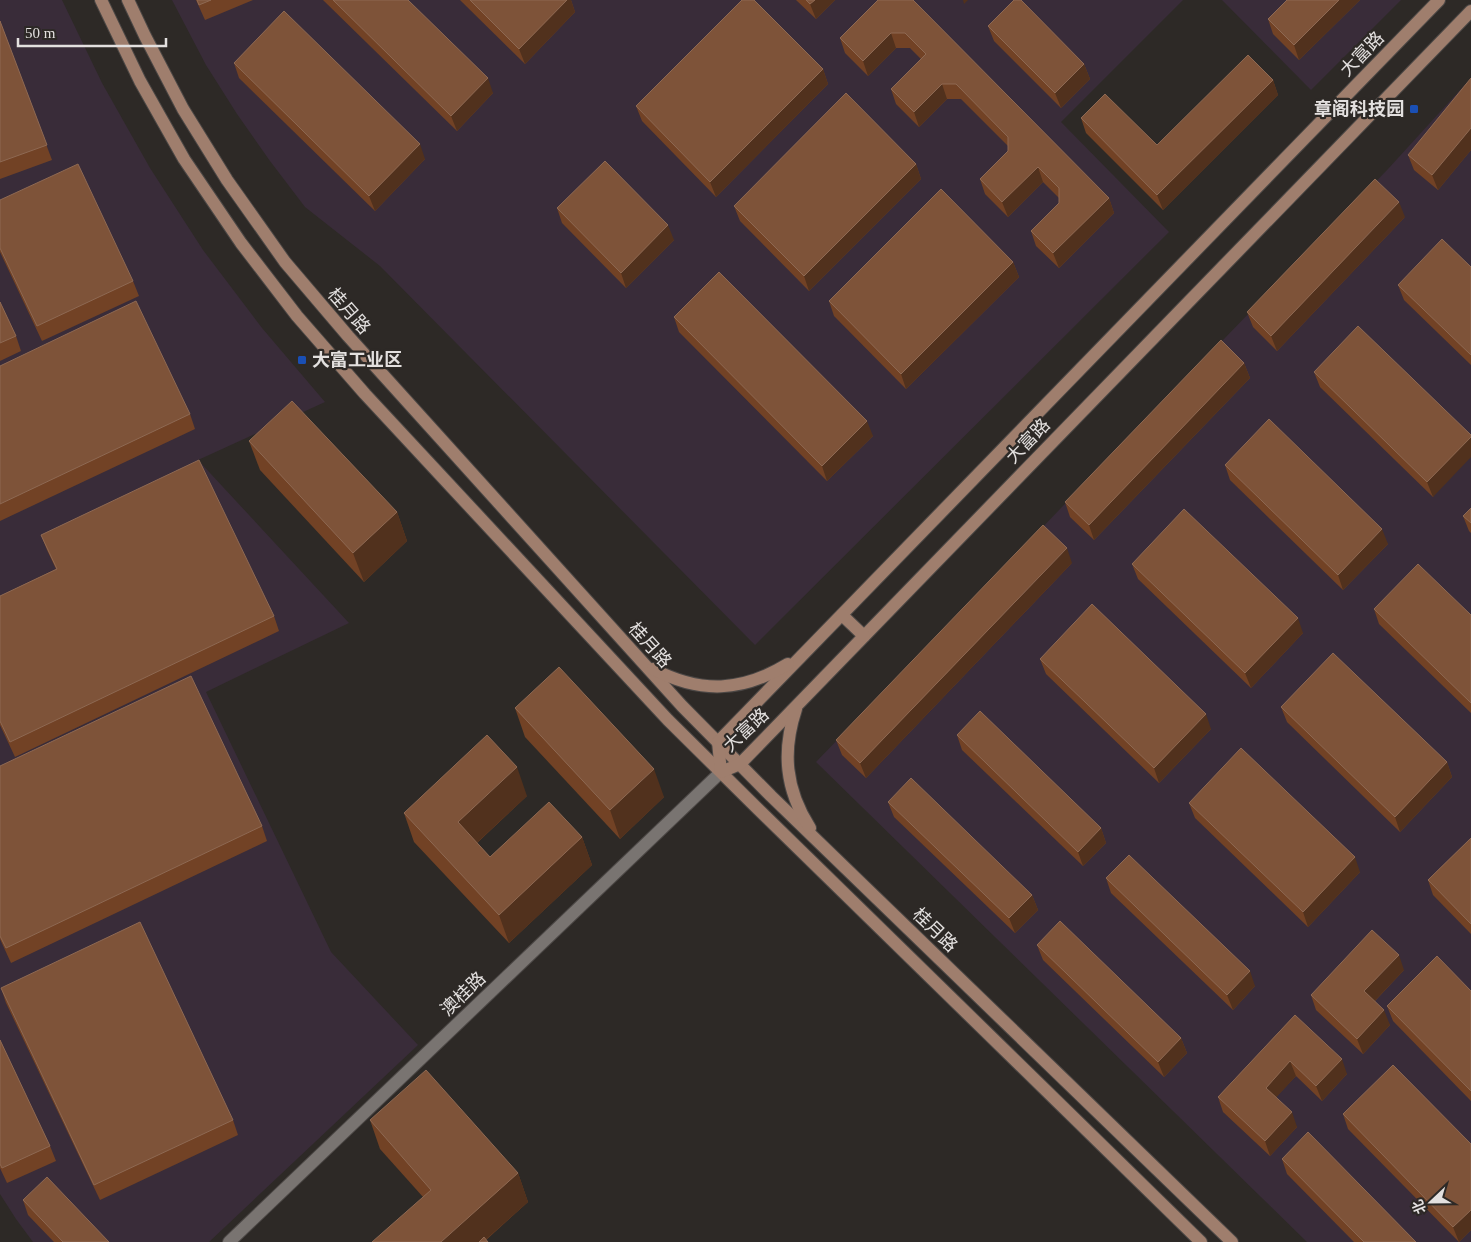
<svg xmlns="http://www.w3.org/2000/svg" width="1471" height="1242" font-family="'Times New Roman','Noto Sans SC',serif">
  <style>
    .industrial { fill: #392c39 }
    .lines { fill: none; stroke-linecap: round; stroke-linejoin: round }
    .street-casing { stroke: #4b4745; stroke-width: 14 }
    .secondary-casing { stroke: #4b4745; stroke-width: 14 }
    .street { stroke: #797471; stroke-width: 12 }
    .secondary { stroke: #9f7e6d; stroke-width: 12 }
    .wall { fill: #724225 }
    .shaded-wall { fill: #51311d }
    .building { fill: #7e5339; stroke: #8e6953 }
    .transit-dot { fill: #1a4fb4; stroke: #2d2926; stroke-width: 2 }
    .labels { text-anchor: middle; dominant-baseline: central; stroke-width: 4.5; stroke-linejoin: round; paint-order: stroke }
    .street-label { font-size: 18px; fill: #e3e0df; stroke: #2d2926 }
    .poi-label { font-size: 18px; font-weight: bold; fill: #e3e0df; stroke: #2d2926; text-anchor: end }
  </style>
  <rect width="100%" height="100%" fill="#2d2926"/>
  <g class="industrial">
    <polygon points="0,0 62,0 102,83 150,168 203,250 262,328 325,402 198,460 349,623 206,692 331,952 418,1045 209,1242 33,1242 16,1219 0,1194"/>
    <polygon points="172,0 1183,0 1061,122 1169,232 755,645 380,266 305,207 270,161 237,114 206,65"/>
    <polygon points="1222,0 1401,0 1311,90"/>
    <polygon points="1471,78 1471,1242 1307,1242 816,762 1388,169"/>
  </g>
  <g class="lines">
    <defs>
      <polyline id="street" points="229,1242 721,772"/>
      <g id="secondary">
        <polyline points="101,0 140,81 184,159 241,243 297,316 365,394 668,720 758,809 1201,1242"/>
        <polyline points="128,0 145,36 183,109 227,180 285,262 348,336 682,706 771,796 1232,1242"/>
        <polyline points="1439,0 718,742 721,772 740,764 1471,11"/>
        <polyline points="842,615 864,636"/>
        <path d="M653,669C701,694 742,692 788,664"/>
        <path d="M796,709C782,751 785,789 810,828"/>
      </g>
    </defs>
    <use href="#street" class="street-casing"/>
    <use href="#secondary" class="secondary-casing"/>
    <use href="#street" class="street"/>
    <use href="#secondary" class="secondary"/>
  </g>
  <g class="wall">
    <polygon points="196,0 253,0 205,20"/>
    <polygon points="323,0 408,0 493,93 457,131"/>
    <polygon points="460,0 571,0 575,12 525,64"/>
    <polygon points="796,0 835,0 816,19"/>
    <polygon points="878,0 1109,198 1114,213 1059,268 1036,246 1031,231 1059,203 1059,198 1043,182 1008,217 985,194 980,179 1008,151 1008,146 961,99 947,99 919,127 896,104 891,89 921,59 910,48 896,48 868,76 845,53 840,38"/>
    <polygon points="1287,0 1360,0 1299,60 1273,34 1268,19"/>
    <polygon points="0,21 52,160 0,179"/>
    <polygon points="988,26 1084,64 1090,79 1061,108 994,41"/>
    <polygon points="234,63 425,159 375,211 239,78"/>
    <polygon points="823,69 828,84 716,197 642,121 636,106"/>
    <polygon points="1471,78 1471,150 1438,190 1414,170 1408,155"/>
    <polygon points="1273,80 1278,95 1163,210 1086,133 1081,118 1157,145"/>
    <polygon points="916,164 921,179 809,291 740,221 734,206"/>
    <polygon points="0,200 133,281 139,296 42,341 0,252"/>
    <polygon points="557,208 674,240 626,288 562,223"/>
    <polygon points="1405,217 1277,351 1253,327 1247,312"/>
    <polygon points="1013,262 1019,277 906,389 834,316 829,301"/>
    <polygon points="1471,267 1471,365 1404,300 1398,285"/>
    <polygon points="0,302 16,336 21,351 0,361"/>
    <polygon points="674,317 873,436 827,481 679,332"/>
    <polygon points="1244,363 1250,378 1094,540 1070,517 1065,502"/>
    <polygon points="0,366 190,414 195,429 0,521"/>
    <polygon points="1314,372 1471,435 1433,497 1320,387"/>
    <polygon points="249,441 397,512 407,541 364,582 260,470"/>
    <polygon points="1225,465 1388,544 1343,590 1230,480"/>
    <polygon points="1471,508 1471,533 1469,531 1463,516"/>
    <polygon points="41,535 274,616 279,631 15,757 0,725 0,596 56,569 47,550"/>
    <polygon points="1072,563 866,778 842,755 836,740"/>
    <polygon points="1132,564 1303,633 1251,688 1138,579"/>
    <polygon points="1374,609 1471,615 1471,713 1379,624"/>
    <polygon points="1040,659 1211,729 1159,783 1046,674"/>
    <polygon points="1281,707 1447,762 1452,777 1400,832 1287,722"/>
    <polygon points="515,708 664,797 620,839 525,737"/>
    <polygon points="957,735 1101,828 1106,843 1083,866 962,750"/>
    <polygon points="0,766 262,826 267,841 11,963 0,939"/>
    <polygon points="527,796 477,843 490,857 582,837 592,865 509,943 414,842 404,813"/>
    <polygon points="888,802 1032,895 1038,910 1015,933 894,817"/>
    <polygon points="1189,803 1360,872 1308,927 1195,818"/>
    <polygon points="1471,838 1471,934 1433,895 1428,880"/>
    <polygon points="1106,878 1255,986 1233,1010 1111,893"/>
    <polygon points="1037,945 1181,1038 1187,1053 1164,1077 1043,960"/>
    <polygon points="1404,970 1375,1001 1390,1025 1363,1054 1316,1010 1311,995"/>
    <polygon points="1,988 233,1120 238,1135 100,1200 6,1003"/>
    <polygon points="1471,991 1471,1101 1393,1021 1387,1006"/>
    <polygon points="1295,1015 1347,1074 1322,1101 1296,1076 1276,1097 1297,1127 1270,1156 1223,1112 1218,1097"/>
    <polygon points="0,1040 50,1146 56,1161 7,1183 0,1168"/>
    <polygon points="1343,1114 1471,1144 1471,1230 1459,1242 1348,1129"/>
    <polygon points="370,1120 518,1173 528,1202 486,1240 423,1197 380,1149"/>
    <polygon points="1282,1159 1416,1242 1354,1242 1287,1174"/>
    <polygon points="23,1200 109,1242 54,1242 28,1215"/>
  </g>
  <g class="shaded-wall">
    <polygon points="567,0 571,0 575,12 525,64 519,49"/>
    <polygon points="815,0 835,0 816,19 810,4"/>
    <polygon points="963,0 968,0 964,4"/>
    <polygon points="1339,0 1360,0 1299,60 1294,45"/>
    <polygon points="891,33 896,48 868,76 863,61"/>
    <polygon points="1084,64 1090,79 1061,108 1055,93"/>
    <polygon points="823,69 828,84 716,197 710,182"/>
    <polygon points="488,78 493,93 457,131 451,116"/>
    <polygon points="1273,80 1278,95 1163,210 1157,195"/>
    <polygon points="942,84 947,99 919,127 914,112"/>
    <polygon points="1471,128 1471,150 1438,190 1432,175"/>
    <polygon points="420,144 425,159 375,211 369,196"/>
    <polygon points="916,164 921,179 809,291 804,276"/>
    <polygon points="1038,167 1043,182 1008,217 1002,202"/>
    <polygon points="1109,198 1114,213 1059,268 1053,253"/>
    <polygon points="1399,202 1405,217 1277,351 1271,336"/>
    <polygon points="668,225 674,240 626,288 621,273"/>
    <polygon points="1013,262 1019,277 906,389 901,374"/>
    <polygon points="1244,363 1250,378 1094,540 1089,525"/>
    <polygon points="867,421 873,436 827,481 822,466"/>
    <polygon points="1471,437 1471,457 1433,497 1427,482"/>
    <polygon points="397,512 407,541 364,582 353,553"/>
    <polygon points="1382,529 1388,544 1343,590 1338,575"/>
    <polygon points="1067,548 1072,563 866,778 860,763"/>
    <polygon points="1298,618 1303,633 1251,688 1245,673"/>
    <polygon points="1206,714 1211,729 1159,783 1154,768"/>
    <polygon points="1447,762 1452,777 1400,832 1395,817"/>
    <polygon points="517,767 527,796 468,851 458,822"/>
    <polygon points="654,769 664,797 620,839 610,810"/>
    <polygon points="1101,828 1106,843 1083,866 1078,852"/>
    <polygon points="582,837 592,865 509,943 499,915"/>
    <polygon points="1355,857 1360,872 1308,927 1303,912"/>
    <polygon points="1032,895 1038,910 1015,933 1009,918"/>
    <polygon points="1399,955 1404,970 1370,1006 1364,991"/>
    <polygon points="1250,971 1255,986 1233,1010 1227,995"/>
    <polygon points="1384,1010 1390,1025 1363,1054 1357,1039"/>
    <polygon points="1181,1038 1187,1053 1164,1077 1158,1062"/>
    <polygon points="1342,1059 1347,1074 1322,1101 1316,1086"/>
    <polygon points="1290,1061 1296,1076 1271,1103 1266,1088"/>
    <polygon points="1292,1112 1297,1127 1270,1156 1265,1141"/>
    <polygon points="518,1173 528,1202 483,1242 441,1242"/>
    <polygon points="1471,1210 1471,1230 1459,1242 1453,1227"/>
  </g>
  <g class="building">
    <polygon points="197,0 211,0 199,5"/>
    <polygon points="333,0 408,0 488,78 451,116"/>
    <polygon points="470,0 567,0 519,49"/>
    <polygon points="742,0 754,0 823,69 710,182 636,106"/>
    <polygon points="806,0 815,0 810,4"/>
    <polygon points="878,0 913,0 1109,198 1053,253 1031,231 1059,203 1059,188 1038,167 1002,202 980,179 1008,151 1008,137 956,84 942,84 914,112 891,89 926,54 905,33 891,33 863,61 840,38"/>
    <polygon points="1014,0 1021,0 1084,64 1055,93 988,26"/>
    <polygon points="1287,0 1339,0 1294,45 1268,19"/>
    <polygon points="284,11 420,144 369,196 234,63"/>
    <polygon points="0,21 47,145 0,162"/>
    <polygon points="1248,55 1273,80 1157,195 1081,118 1105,94 1157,145"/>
    <polygon points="1471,78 1471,128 1432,175 1408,155"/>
    <polygon points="846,93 916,164 804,276 734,206"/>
    <polygon points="605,161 668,225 621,273 557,208"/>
    <polygon points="78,164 133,281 37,326 0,248 0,200"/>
    <polygon points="1375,179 1399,202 1271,336 1247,312"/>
    <polygon points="941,189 1013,262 901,374 829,301"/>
    <polygon points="1442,239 1471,267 1471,355 1398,285"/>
    <polygon points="719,272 867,421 822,466 674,317"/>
    <polygon points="136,301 190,414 0,504 0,366"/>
    <polygon points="0,302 16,336 0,343"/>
    <polygon points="1358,326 1471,435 1471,437 1427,482 1314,372"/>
    <polygon points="1221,340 1244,363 1089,525 1065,502"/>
    <polygon points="292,401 397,512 353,553 249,441"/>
    <polygon points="1269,419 1382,529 1338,575 1225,465"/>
    <polygon points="199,460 274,616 10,742 0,721 0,596 57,569 41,535"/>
    <polygon points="1471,508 1471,523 1463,516"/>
    <polygon points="1184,509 1298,618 1245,673 1132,564"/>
    <polygon points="1043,525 1067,548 860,763 836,740"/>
    <polygon points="1418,564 1471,615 1471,703 1374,609"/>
    <polygon points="1092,604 1206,714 1154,768 1040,659"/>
    <polygon points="1333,653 1447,762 1395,817 1281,707"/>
    <polygon points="559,667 654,769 610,810 515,708"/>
    <polygon points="191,676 262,826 6,948 0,936 0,766"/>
    <polygon points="980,711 1101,828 1078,852 957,735"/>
    <polygon points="487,735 517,767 458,822 490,857 549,802 582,837 499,915 404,813"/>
    <polygon points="1241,748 1355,857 1303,912 1189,803"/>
    <polygon points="911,778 1032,895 1009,918 888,802"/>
    <polygon points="1471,838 1471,924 1428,880"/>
    <polygon points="1129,855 1250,971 1227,995 1106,878"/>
    <polygon points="1060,921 1181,1038 1158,1062 1037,945"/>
    <polygon points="140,922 233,1120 94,1185 1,988"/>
    <polygon points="1372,930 1399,955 1364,991 1384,1010 1357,1039 1311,995"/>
    <polygon points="1437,956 1471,991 1471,1091 1387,1006"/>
    <polygon points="1295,1015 1342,1059 1316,1086 1290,1061 1266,1088 1292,1112 1265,1141 1218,1097"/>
    <polygon points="0,1040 50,1146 2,1168 0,1164"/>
    <polygon points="1393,1065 1471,1144 1471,1210 1453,1227 1343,1114"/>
    <polygon points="426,1070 518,1173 441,1242 372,1242 431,1190 370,1120"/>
    <polygon points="1308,1132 1416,1242 1364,1242 1282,1159"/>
    <polygon points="47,1177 109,1242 63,1242 23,1200"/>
    <polygon points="484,1237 488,1242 479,1242"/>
  </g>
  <g class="transit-dot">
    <rect x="1409" y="104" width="10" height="10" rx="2.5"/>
    <rect x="297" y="355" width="10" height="10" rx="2.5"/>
  </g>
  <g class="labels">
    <g class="street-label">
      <text transform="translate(1362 54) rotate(-46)">大富路</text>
      <text transform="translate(349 311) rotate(49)">桂月路</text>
      <text transform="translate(1028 441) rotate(-46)">大富路</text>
      <text transform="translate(650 645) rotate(48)">桂月路</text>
      <text transform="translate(746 730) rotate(-43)">大富路</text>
      <text transform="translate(935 930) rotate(44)">桂月路</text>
      <text transform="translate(463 994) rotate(-44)">澳桂路</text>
    </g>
    <g class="poi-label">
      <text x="1404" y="109">章阁科技园</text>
      <text x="312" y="360" text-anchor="start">大富工业区</text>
    </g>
  </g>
  <g transform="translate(1431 1202) rotate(248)" stroke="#2d2926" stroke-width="4" paint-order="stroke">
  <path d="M0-4L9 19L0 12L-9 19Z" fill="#e3e0df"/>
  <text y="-8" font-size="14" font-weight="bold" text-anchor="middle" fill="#e3e0df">北</text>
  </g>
  <path d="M18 38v8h148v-8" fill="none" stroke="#e3e0df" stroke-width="2.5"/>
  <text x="25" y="38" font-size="15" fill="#e3e0df" stroke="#2d2926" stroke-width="4" paint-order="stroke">50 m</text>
</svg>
